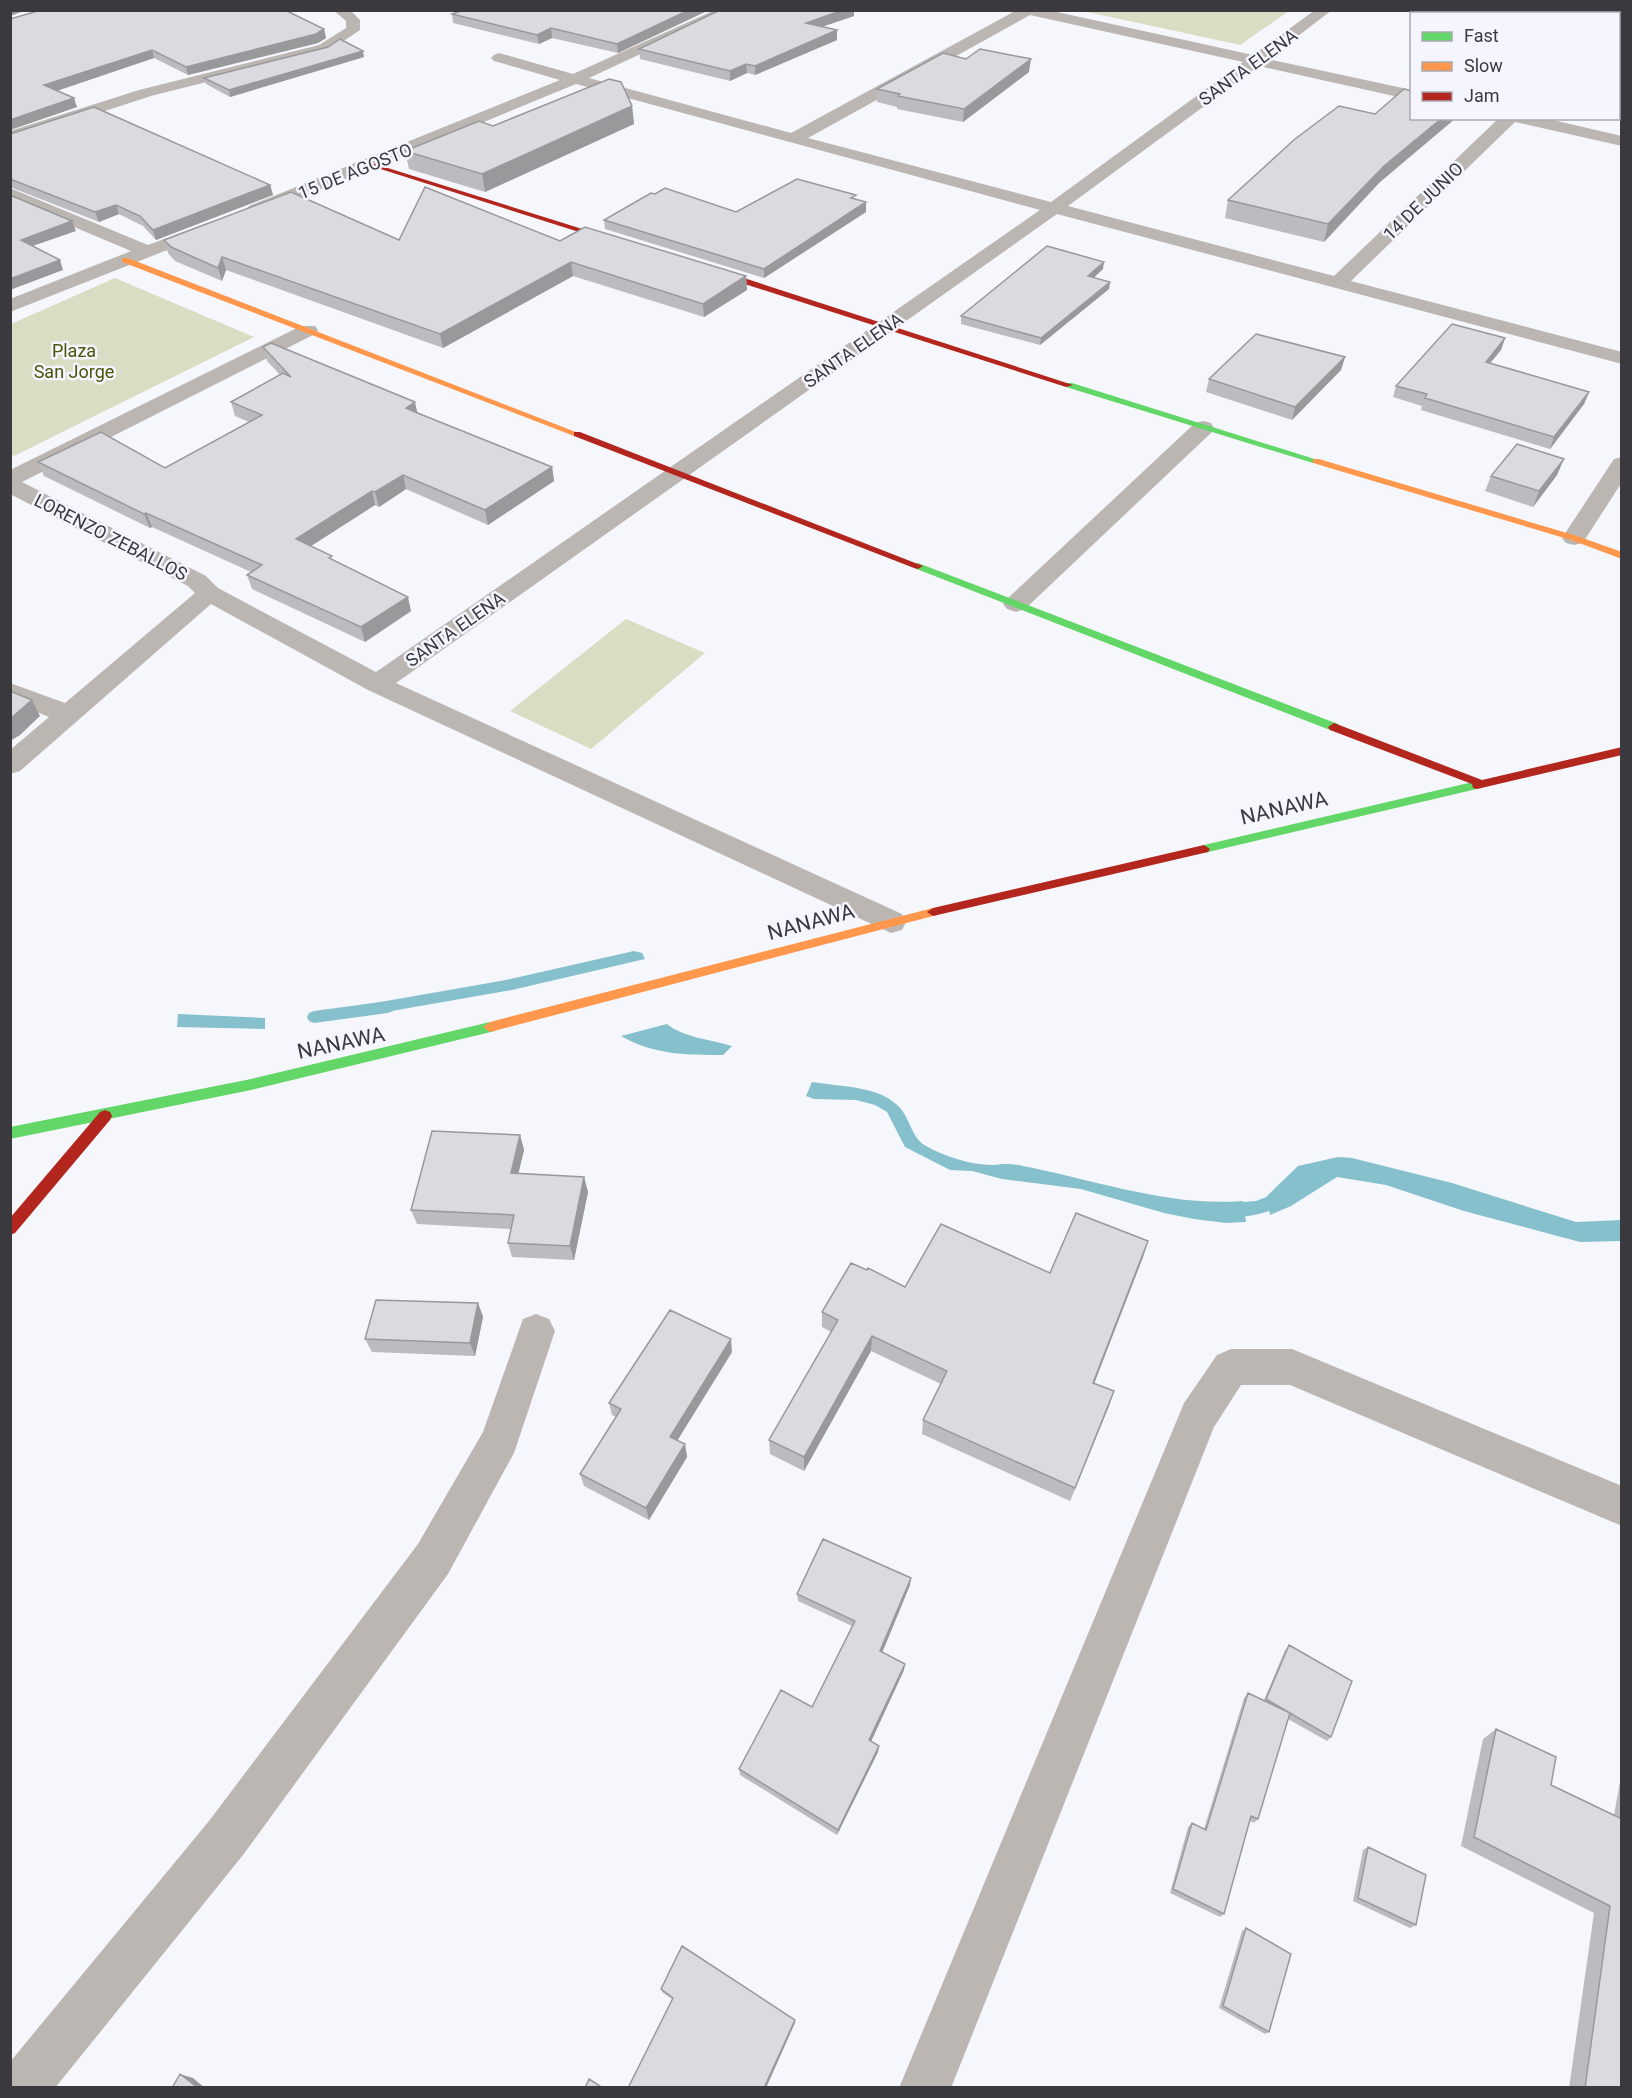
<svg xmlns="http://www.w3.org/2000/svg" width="1632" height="2098" font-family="Roboto,sans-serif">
  <rect width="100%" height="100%" fill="#f6f7fc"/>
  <!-- green -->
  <path fill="#d9ddc3" d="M1083,11L1289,10V11L1240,45Z
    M115,278L254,337L14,456L11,454V324Z
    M626,619L705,653L591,749L510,711Z"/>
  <!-- water -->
  <path fill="#85c0cc" d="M634,951L642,953L645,959L512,990L369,1015V1004L506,980Z
    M178,1014L265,1018V1029L177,1027Z
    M667,1024C682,1037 712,1040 732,1046L723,1055C688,1055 653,1055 621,1036Z
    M812,1082C840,1087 881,1085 901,1109C911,1122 912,1138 926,1146C944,1156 971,1165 992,1165C1003,1164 1012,1163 1023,1166C1096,1180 1168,1207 1243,1201L1246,1222L1226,1223L1194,1219L1164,1213L1081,1189L1002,1179L972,1171L950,1170L905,1147L887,1112L875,1105L856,1100L814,1099L806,1096Z
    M1338,1157L1352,1158L1452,1183L1576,1222L1621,1220V1241L1580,1242L1464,1211L1386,1185L1337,1177L1291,1206L1270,1215L1267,1196L1298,1166Z"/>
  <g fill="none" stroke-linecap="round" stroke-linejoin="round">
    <!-- stream -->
    <path fill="#85c0cc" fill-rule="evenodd" d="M388,1001L393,1003L395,1007L393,1011L388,1013L314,1023L309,1021L307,1017L309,1013L314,1011Z
      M1287,1189L1293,1191L1295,1196L1293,1201C1271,1212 1241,1222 1217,1214L1215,1209L1217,1204L1256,1201Z"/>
    <!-- street -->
    <path fill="#bcb6b3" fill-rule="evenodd" d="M333,10H350L360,20V30L329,51L151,96L10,142V131L139,90L319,45L346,28V21Z
      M715,10H735L589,78L791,133L1017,10H1048L1253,55L1315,10H1332L1268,59L1412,90V100L1259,66L1068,206L1334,276L1499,118H1544L1622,136V146L1515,122L1351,281L1622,352V364L1057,214L396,683L902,914L906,922L902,930L891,933L368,690L211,604L20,771L10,774V750L49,717L10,701V683L65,703L195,593L188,586L10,494V470L301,326H315L318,330L315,334L22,482L206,576L218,588L376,672L1040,210L576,84L261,214H249L246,210L249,206L560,80L494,61L491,58L494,55L499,53L573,74ZM1030,15L1243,62L1051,202L808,138Z
      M1612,10H1622V17L1618,18V14H1610Z
      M10,188L148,245L207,223L213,224L216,228L213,232L10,312V299L131,251L10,200Z
      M1203,421L1211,423L1214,428L1211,433L1025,609L1016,612L1007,609L1003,604L1007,599L1195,423Z
      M1622,457V482L1586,538L1582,543L1574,545L1566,543L1562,538L1614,459Z
      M536,1314L549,1319L555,1331L514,1453L448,1574L243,1855L55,2088H10V2062L209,1821L418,1544L483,1432L523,1319Z
      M1231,1349H1292L1622,1486V1526L1290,1385H1241L1214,1427L951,2088H899L1184,1403L1217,1355Z"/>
    <!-- fast -->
    <path fill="#63d668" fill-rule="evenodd" d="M1066,383H1072L1321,461L1313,463L1066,387Z
      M918,563L1338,724L1340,727L1334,731L1330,730L914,568V564Z
      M1477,781L1481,782L1483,785L1481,788L1204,853L1198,849L1204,845Z
      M490,1022L497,1027L495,1031L251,1090L10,1139V1127L251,1079Z"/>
    <!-- slow -->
    <path fill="#ff974d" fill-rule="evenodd" d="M122,258H128L581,434L574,436L122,262Z
      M1313,459H1319L1577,536L1622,552V559L1571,540L1313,463Z
      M933,908L937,909L939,912L937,915L490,1032L483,1027L490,1022Z"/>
    <!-- jam -->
    <path fill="#b3261e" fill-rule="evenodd" d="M371,164H375L627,243L620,245L371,166Z
      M701,266H707L1073,385L1066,387L701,270Z
      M574,432H580L923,566L918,569L914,568L574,436Z
      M1334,723L1482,780L1622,747V755L1477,789L1473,788L1472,784L1330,730L1328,727Z
      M1204,845L1210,849L1208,852L933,916L927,912L933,908Z
      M105,1110L110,1112L112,1116L110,1120L15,1233L10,1235V1218L100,1112Z"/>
  </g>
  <!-- wall -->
  <path fill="#bbbbc0" d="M709,10L618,53L552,38L539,44L453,23L452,14Z
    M720,10H854V16L822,27L837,40L755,75L747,73L730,81L640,59L639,49Z
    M10,19L324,29L326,38L318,43L188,75L154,58L57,91L77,107L10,130Z
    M364,57L230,97L206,84L204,78Z
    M966,59L1029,72L963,122L897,109V107L877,102V89Z
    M632,106L634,124L485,192L409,169L405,151L493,126Z
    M10,134L270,185L273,195L156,240L143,226L119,214L99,222L10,187Z
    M1379,183L1324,242L1225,218L1228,200Z
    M856,200L866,212L764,278L605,229L604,220L736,212Z
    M164,240H399L560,241L746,276L747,290L704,317L573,276L443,348L226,270L222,281L175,261L168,253Z
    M1103,269L1093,278L1110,282L1109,289L1040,345L961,324V316Z
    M1505,338L1501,350L1490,363L1589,392L1584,404L1550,449L1421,410L1422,406L1393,397L1396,386Z
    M263,347L417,414L552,467L554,481L488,525L406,489L379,507L375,505L311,546L411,611L365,642L252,589L247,575L251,572L152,527L150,528L44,476L38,462L165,468L249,422L235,416L231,402L280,375L267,361Z
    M1345,357L1341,370L1292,420L1206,392L1209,379Z
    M1557,475L1533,507L1485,491L1491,476Z
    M520,1135L524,1150L518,1173L584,1177L588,1192L574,1260L512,1257L508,1243L511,1229L417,1224L411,1210Z
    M1148,1241L1143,1257L1094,1383L1109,1406L1070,1501L922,1434L923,1420L941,1384L871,1351L804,1471L770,1454L769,1440L831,1332L822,1327V1312L905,1287L1050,1273Z
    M478,1303L483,1317L475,1356L372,1352L365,1339Z
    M732,1352L677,1441L685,1444L687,1457L649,1520L584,1486L580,1474L616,1417L612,1415L609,1403Z
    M910,1585L882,1652L904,1670L871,1741L879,1746L878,1752L837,1835L740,1775L739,1769L812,1707L852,1626L798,1601L797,1594Z
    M1289,1645L1331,1737L1327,1741L1288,1719L1258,1819L1254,1823L1250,1821L1224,1914L1220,1917L1170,1893L1188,1827L1192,1823L1204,1829L1244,1698L1248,1693L1264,1700L1285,1650Z
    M1496,1729L1551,1785L1614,1815L1622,1771V2088H1569L1594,1913L1461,1846L1483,1739Z
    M1368,1847L1416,1925L1410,1928L1353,1901L1363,1850Z
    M1246,1928L1269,2032L1265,2034L1219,2008L1242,1931Z
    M661,1989L795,2023L672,1999L663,1993Z"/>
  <!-- shaded-wall -->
  <path fill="#99999c" d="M10,10H27L10,16Z
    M689,10H709L618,53L617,44Z
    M843,10H854V16L806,32V23Z
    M551,28L552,38L539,44L537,35Z
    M324,29L326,38L318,43L188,75L186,67Z
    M837,30V40L755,75V66Z
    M152,50L154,58L47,94L44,85Z
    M363,51L364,57L230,97L229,90Z
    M1031,59L1029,72L963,122L964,109Z
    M746,64L747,73L730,81V71Z
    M74,98L77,107L10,130V120Z
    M632,106L634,124L485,192L482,174Z
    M1442,118H1456L1379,183L1324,242L1328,224L1384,166Z
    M270,185L273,195L156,240L153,230Z
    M866,202V212L764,278V269Z
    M116,205L119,214L99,222L95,212Z
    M72,221L76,231L24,249L21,240Z
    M222,257L226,270L222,281L218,268Z
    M60,260L63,270L10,290V279Z
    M571,262L573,276L443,348L440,334Z
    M1104,262L1103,269L1087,284L1088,276Z
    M746,276L747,290L704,317L703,304Z
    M1110,282L1109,289L1040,345L1041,338Z
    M1505,338L1501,350L1482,373L1486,362Z
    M1345,357L1341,370L1292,420L1295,407Z
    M1589,392L1584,404L1550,449L1554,437Z
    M415,402L418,416L406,408Z
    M1564,459L1557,475L1533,507L1539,491Z
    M552,467L554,481L488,525L485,510Z
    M403,475L406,489L379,507L375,492Z
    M372,491L375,505L300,553L296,539Z
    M146,513L152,527L150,528L144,514Z
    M408,597L411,611L365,642L361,627Z
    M32,700L40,716L20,735L10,741V719Z
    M520,1135L524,1150L515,1188L511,1173Z
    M584,1177L588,1192L574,1260L570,1246Z
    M1148,1241L1143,1257L1089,1397L1093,1383Z
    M478,1303L483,1317L475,1356L470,1343Z
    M872,1336L871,1351L804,1471V1457Z
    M731,1339L732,1352L672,1449L670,1437Z
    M1114,1391L1109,1406L1070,1501L1075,1488Z
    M685,1444L687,1457L649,1520L646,1508Z
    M911,1578L910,1585L880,1658V1651Z
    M905,1664L904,1670L869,1746V1740Z
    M879,1746L878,1752L837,1835L838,1830Z
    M795,2020V2023L766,2088H764Z
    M180,2074L193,2078L205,2088H198Z"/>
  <!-- building -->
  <path fill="#dadadf" stroke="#99999c" stroke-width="1.5" d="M41,10H285L324,29L316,34L186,67L152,50L44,85L74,98L10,120V19Z
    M464,10H689L617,44L551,28L537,35L452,14Z
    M720,10H843L806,23L837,30L755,66L746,64L730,71L639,49Z
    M340,39L363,51L229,90L204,78L328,47Z
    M980,49L1031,59L964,109L898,96L900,94L877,89L943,53L966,59Z
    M609,79L621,82L632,106L482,174L405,151L479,121L493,126Z
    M1404,89L1412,91V118H1442L1384,166L1328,224L1228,200L1295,139L1339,106L1375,114Z
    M94,107L270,185L153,230L140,216L116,205L95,212L10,179V134Z
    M797,179L856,195L851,198L866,202L764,269L604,220L651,193L655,194L665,188L736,212Z
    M425,187L560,241L585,227L746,276L703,304L571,262L440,334L222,257L218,268L171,247L164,240L291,192L399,240Z
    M10,195L72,221L21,240L60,260L10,279Z
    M1047,246L1104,262L1088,276L1110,282L1041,338L961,316Z
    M1452,324L1505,338L1486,362L1589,392L1554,437L1425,398L1427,394L1396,386Z
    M1256,334L1345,357L1295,407L1209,379Z
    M271,343L415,402L406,408L415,412L552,467L485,510L403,475L375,492L372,491L296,539L332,556L329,558L408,597L361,627L247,575L262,565L146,513L144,514L38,462L101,432L165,468L262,415L231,402L283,373L291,377L263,347Z
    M1517,444L1564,459L1539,491L1491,476Z
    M10,691L32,700L10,719Z
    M432,1131L520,1135L511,1173L584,1177L570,1246L508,1243L514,1215L411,1210Z
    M1076,1213L1148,1241L1093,1383L1114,1391L1075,1488L923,1420L947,1371L872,1336L804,1457L769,1440L838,1320L822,1312L851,1263L867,1270L868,1268L905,1287L941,1224L1050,1273Z
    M376,1300L478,1303L470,1343L365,1339Z
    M670,1310L731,1339L670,1437L685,1444L646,1508L580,1474L621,1409L609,1403Z
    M823,1539L911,1578L880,1651L905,1664L869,1740L879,1746L838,1830L739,1769L781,1690L812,1707L855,1621L797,1594Z
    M1289,1645L1352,1681L1331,1737L1266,1699Z
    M1248,1693L1290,1713L1258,1819L1251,1816L1224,1914L1173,1889L1192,1823L1206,1830Z
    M1496,1729L1556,1757L1551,1785L1622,1819V2088H1585L1610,1906L1474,1837Z
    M1368,1847L1426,1875L1416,1925L1358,1898Z
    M1246,1928L1291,1954L1269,2032L1223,2006Z
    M682,1946L795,2020L764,2088H628L673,1998L661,1989Z
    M180,2074L198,2088H172Z
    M589,2079L603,2088H585Z"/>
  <g text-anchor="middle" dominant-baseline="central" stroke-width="5" stroke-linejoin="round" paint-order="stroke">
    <!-- far-street labels -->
    <g font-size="18" fill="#39393e" stroke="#f4f5fe">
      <text transform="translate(1248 67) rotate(-36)">SANTA ELENA</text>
      <text transform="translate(355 171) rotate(-22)">15 DE AGOSTO</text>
      <text transform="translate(1423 201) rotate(-44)">14 DE JUNIO</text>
      <text transform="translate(853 350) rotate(-35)">SANTA ELENA</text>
      <text transform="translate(111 537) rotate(27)">LORENZO ZEBALLOS</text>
      <text transform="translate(455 629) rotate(-35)">SANTA ELENA</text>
    </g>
    <!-- far-park labels -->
    <g font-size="18" fill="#4e5307" stroke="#f4f5fe">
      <text x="74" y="350">Plaza<tspan x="74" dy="21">San Jorge</tspan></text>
    </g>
    <!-- street labels -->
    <g font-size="21" fill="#39393e" stroke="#f4f5fe">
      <text transform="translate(1284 808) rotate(-13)">NANAWA</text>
      <text transform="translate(811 922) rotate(-15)">NANAWA</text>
      <text transform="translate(341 1043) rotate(-12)">NANAWA</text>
    </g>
  </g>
  <!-- border -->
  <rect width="1632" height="2098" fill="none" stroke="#39393e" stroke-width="24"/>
  <!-- legend -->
  <rect x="1410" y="12" width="210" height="108" fill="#f4f5fe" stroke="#a9aab1" stroke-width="1.5"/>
  <rect x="1422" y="32" width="30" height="9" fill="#63d668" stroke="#a9aab1" stroke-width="1.5"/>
  <text x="1464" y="42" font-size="18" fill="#39393e">Fast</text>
  <rect x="1422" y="62" width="30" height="9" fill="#ff974d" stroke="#a9aab1" stroke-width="1.5"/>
  <text x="1464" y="72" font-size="18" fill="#39393e">Slow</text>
  <rect x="1422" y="92" width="30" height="9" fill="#b3261e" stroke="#a9aab1" stroke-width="1.5"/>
  <text x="1464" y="102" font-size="18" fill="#39393e">Jam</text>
</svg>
